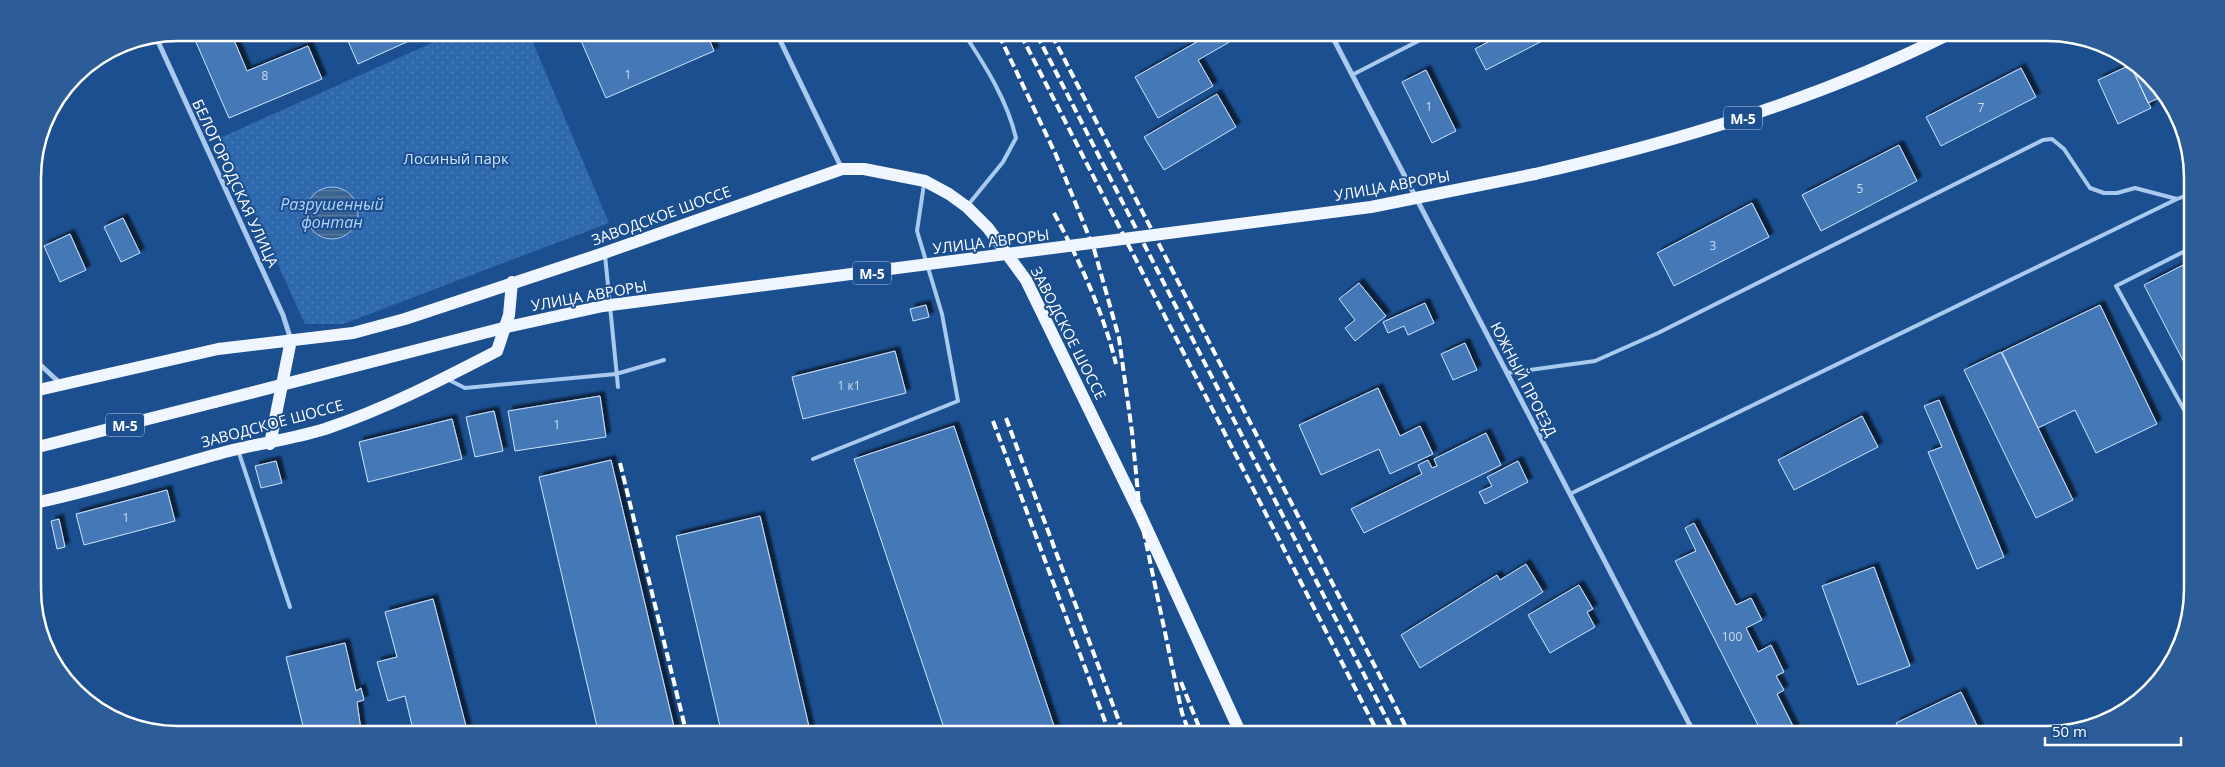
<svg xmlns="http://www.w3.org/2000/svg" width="2225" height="767" font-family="'Open Sans',sans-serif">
  <defs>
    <pattern id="garden-dots" width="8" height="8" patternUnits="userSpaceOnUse" patternTransform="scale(1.25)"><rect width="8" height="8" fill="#2e69ad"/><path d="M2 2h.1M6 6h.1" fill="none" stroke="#4d80b9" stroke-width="1.8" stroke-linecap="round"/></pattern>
    <pattern id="water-rules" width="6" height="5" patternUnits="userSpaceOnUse" patternTransform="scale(1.25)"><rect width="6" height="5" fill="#3c6290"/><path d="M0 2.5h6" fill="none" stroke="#597aa1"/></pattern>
    <filter id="shadow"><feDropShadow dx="4.5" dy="-4.5" stdDeviation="1" flood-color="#0009"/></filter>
  </defs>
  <rect width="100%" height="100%" fill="#1b4f8f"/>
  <!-- garden -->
  <path fill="url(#garden-dots)" d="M454,33H529L609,223L343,324H305L220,138Z"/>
  <!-- water -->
  <path fill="url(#water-rules)" stroke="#9cc4f0" d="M306 213a26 26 0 1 1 52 0a26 26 0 1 1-52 0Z"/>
  <!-- building -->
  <path fill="#4478b7" stroke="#cfe3fa" filter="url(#shadow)" d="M192,33H231L247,71L308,46L322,79L229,118Z
    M348,33H418L420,36L358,64L345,34Z
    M578,34H707L714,51L606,98Z
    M1209,35L1240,36L1198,60L1213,86L1158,118L1135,77Z
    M1499,36H1549L1550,37L1486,70L1475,49Z
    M2130,65L2151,108L2118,124L2098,80Z
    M2021,68L2036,97L1941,146L1926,117Z
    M1426,70L1456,131L1432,143L1402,82Z
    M2143,74L2156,82L2163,96L2148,103L2136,77Z
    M1217,94L1236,127L1164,170L1144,137Z
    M1899,145L1917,181L1821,231L1802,195Z
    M1752,203L1769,237L1674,286L1657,253Z
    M123,218L140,253L121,262L104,227Z
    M70,234L86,270L60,282L44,246Z
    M2189,262V372L2144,285Z
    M1359,283L1386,316L1355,341L1345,328L1355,320L1339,299Z
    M1425,303L1434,323L1408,335L1404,326L1388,333L1383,322Z
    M926,305L929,317L913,321L910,309Z
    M2100,305L2157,424L2096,453L2075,410L2038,428L2002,352Z
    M1465,343L1477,370L1453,380L1441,354Z
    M895,351L906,393L803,419L792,377Z
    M2001,352L2073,500L2036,518L1964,370Z
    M1378,388L1400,436L1420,426L1433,454L1390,474L1379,449L1321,475L1299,425Z
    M600,396L606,437L515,451L508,411Z
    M1939,400L2004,557L1977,569L1928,452L1942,447L1924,406Z
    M494,411L503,451L475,457L466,417Z
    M1862,416L1878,447L1794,490L1778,460Z
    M452,419L462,459L368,482L359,442Z
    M954,426L1056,732L945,731L854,459Z
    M1486,433L1501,465L1364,533L1351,509L1422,474L1418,465L1428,460L1432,468L1437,466L1434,459Z
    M611,460L675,731H598L539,477Z
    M276,461L282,483L261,488L255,466Z
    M1518,461L1528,482L1485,504L1479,492L1492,486L1487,477Z
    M167,490L175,521L84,545L76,514Z
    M760,516L810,731H721L676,536Z
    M59,519L65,547L57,549L51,521Z
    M1694,523L1736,605L1751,598L1762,620L1746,628L1758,652L1771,645L1784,672L1776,676L1784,690L1777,694L1797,734L1762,733L1675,561L1696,551L1685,528Z
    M1526,564L1543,592L1420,668L1401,635L1497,575L1500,580Z
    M1874,567L1910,666L1858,685L1822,586Z
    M1579,585L1593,609L1587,612L1595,627L1550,653L1528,615Z
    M433,599L467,730H413L405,696L388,701L377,662L397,657L385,612Z
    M345,643L356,691L361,688L364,700L357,702L361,730H304L286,657Z
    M1961,692L1981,734H1901L1896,723Z"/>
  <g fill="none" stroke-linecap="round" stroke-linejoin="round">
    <!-- service -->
    <path stroke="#a9c9ee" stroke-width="4" d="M965,35C986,67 1007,100 1016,138L1003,162L968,205
      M1352,75L1428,36
      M605,255L618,387
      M1507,373L1595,361L1658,333L2043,140L2052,139L2064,149L2090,188L2104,193H2117L2135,188L2177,199L2190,194
      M447,379L465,388L616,374L664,360
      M2188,417L2116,286L2189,249
      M238,450L290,607
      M813,459L958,401L942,314L917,231L924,184
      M1570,494L2177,199"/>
    <!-- minor -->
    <path stroke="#a9c9ee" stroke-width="5" d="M777,34L842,169
      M1332,36L1694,733
      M156,37L283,315L291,340
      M34,359L61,384"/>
    <!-- primary -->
    <path stroke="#f0f6ff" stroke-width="12" d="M1535,174C1675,142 1813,101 1943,37
      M34,391L218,349L353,333L405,319L604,253L842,169H864L925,181L949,194L967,207L988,228L1026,280L1140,514L1240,732
      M270,444L291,340
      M34,448L215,402
      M35,503C97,490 156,471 218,454C253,444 289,440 325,429C385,409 441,380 497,351L509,315L512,282"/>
    <!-- rail -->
    <path stroke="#fff" stroke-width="4" stroke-dasharray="9 4" stroke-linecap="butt" d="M999,35L1056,155L1094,249L1119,338L1132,432L1140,514L1182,713L1189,732
      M1021,35L1378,733
      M1037,35L1394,733
      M1052,35L1409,733
      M1054,213C1079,260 1103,311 1116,364
      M1006,418L1123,732
      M993,421L1109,732
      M620,463L686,731
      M1181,682L1201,732"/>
    <!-- primary-bridge -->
    <path stroke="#f0f6ff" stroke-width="12" d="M215,402L507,327L603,306L1371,207L1535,174"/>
  </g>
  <g text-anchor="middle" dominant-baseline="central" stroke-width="4" stroke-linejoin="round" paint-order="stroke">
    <!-- number labels -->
    <g font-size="12" fill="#d0dded">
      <text x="628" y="74">1</text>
      <text x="265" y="75">8</text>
      <text x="1429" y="106">1</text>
      <text x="1981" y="107">7</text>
      <text x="1860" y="188">5</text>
      <text x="1713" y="245">3</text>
      <text x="849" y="385">1 к1</text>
      <text x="557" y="424">1</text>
      <text x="126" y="517">1</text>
      <text x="1732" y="636">100</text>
    </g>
    <!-- shield labels -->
    <g fill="#1b4f8f" stroke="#bbcadd" stroke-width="1">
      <rect x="1724" y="106.5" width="38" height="23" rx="4"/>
      <rect x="853" y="261.5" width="38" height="23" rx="4"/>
      <rect x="106" y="413.5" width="38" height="23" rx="4"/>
    </g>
    <g font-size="14" font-weight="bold" fill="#fff">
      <text x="1743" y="118">М-5</text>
      <text x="872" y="273">М-5</text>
      <text x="125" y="425">М-5</text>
    </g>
    <!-- park labels -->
    <g font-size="15" fill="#cfe3fa" stroke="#1b4f8f">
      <text x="456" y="158">Лосиный парк</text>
    </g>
    <!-- street labels -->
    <g font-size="15" fill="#fff" stroke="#1b4f8f">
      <text transform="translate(236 183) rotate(65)">БЕЛОГОРОДСКАЯ УЛИЦА</text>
      <text transform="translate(1392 185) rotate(-10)">УЛИЦА АВРОРЫ</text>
      <text transform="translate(661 215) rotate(-20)">ЗАВОДСКОЕ ШОССЕ</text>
      <text transform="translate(991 241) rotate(-7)">УЛИЦА АВРОРЫ</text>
      <text transform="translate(589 295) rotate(-10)">УЛИЦА АВРОРЫ</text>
      <text transform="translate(1069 333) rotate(63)">ЗАВОДСКОЕ ШОССЕ</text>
      <text transform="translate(1524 379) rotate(63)">ЮЖНЫЙ ПРОЕЗД</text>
      <text transform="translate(272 423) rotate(-15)">ЗАВОДСКОЕ ШОССЕ</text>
    </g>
    <!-- water labels -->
    <g font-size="16" font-style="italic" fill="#b5d3f5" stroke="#1b4f8f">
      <text x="332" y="204">Разрушенный<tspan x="332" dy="18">фонтан</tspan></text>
    </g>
  </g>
  <!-- crop -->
  <path d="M0 0H2225V767H0ZM178 41H2047A137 137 0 0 1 2184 178V589A137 137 0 0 1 2047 726H178A137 137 0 0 1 41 589V178A137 137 0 0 1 178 41Z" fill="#2d5d98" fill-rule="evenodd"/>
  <path fill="none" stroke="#fff" stroke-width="2.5" d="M178 41H2047A137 137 0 0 1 2184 178V589A137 137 0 0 1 2047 726H178A137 137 0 0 1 41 589V178A137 137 0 0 1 178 41Z"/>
  <!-- scale -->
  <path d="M2045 737v8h136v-8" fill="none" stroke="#ffffff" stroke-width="2.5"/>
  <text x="2052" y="737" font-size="15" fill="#ffffff" stroke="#1b4f8f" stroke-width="4" paint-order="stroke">50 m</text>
</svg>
